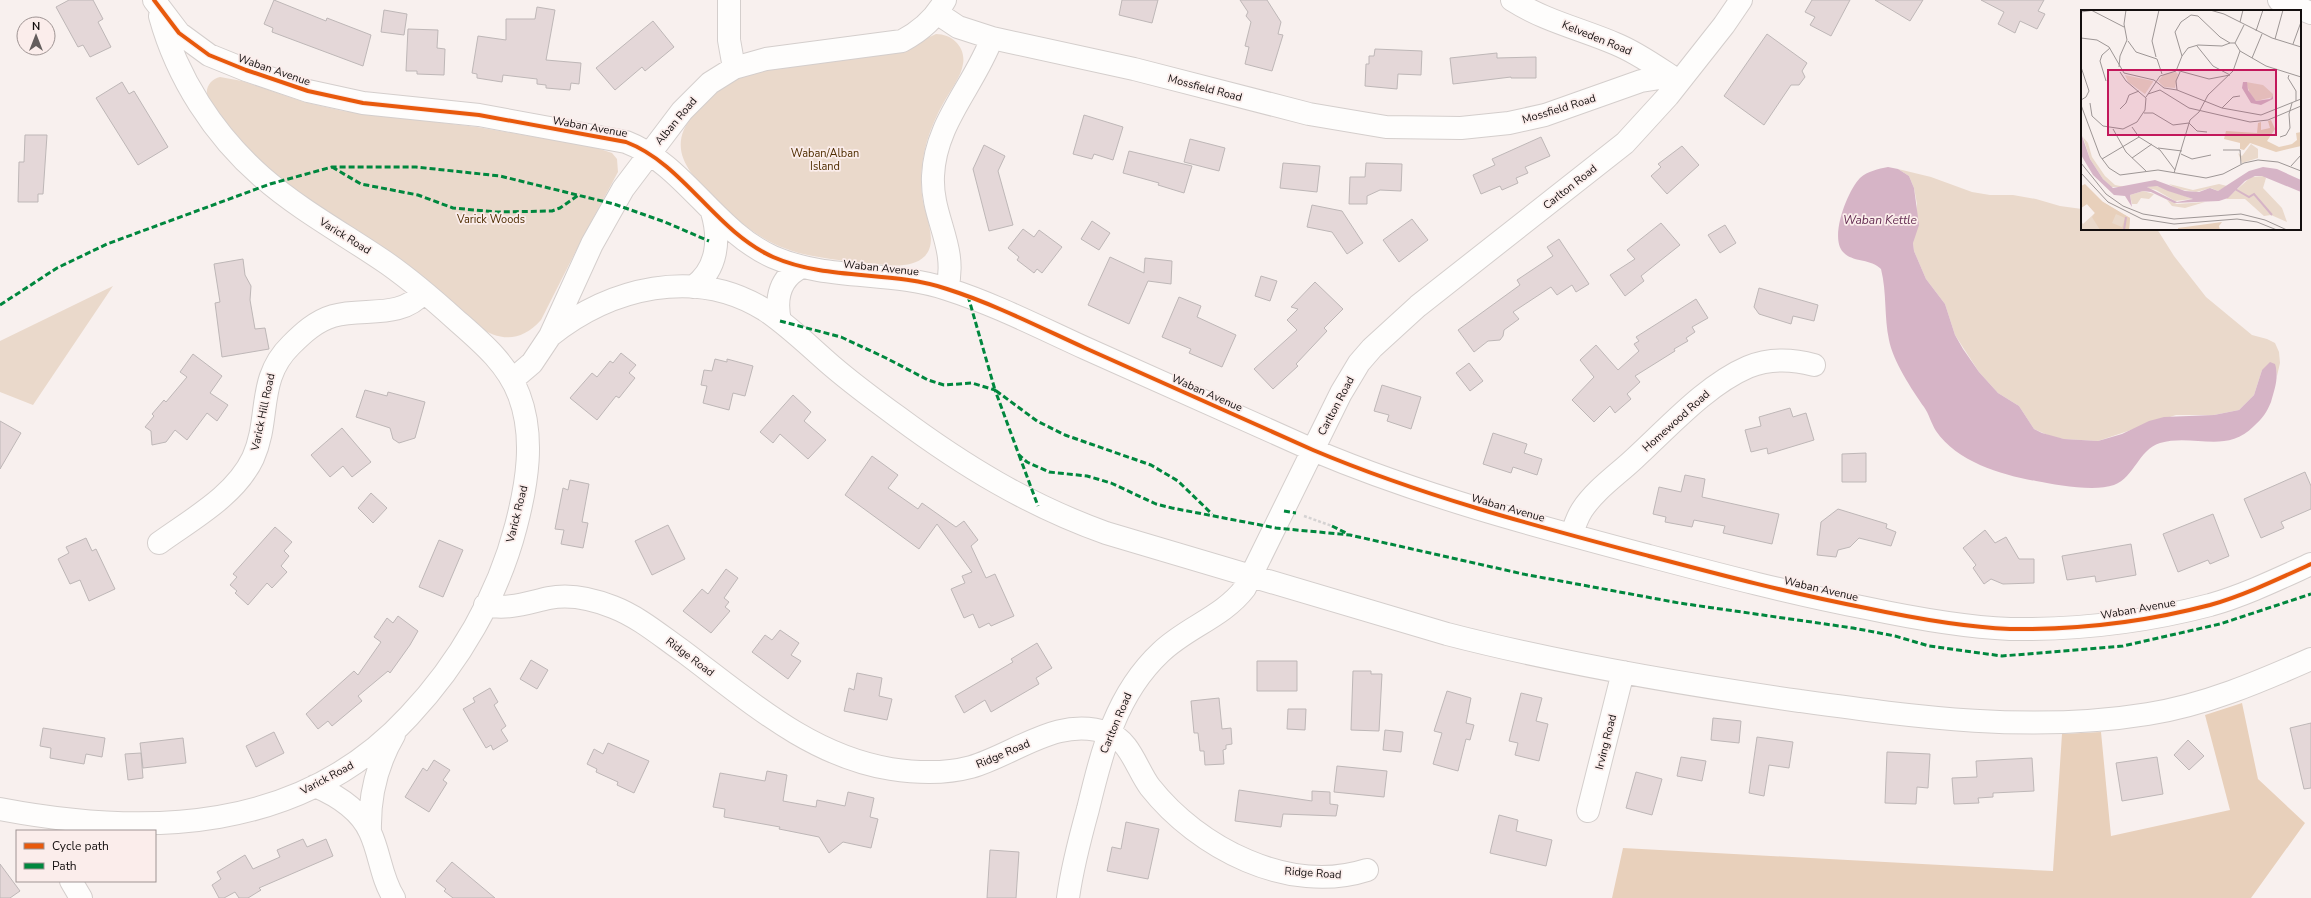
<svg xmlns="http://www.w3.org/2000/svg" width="2311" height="898" font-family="'Nunito Sans',sans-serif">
  <rect width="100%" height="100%" fill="#f8f0ee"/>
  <!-- green -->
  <path fill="#ead9cb" d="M936,34C953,34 966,48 963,64C961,77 950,91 944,102C937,114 931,128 927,141C922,159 920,177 922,195C924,214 939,241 925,256C911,270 885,265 868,263C793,256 768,251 713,197C689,173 665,148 694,114C703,103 714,90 727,83C761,64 829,60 868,55C880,53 894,53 906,49C916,45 926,38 936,34Z
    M220,77L242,81L304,102L343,111L477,127L594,147L612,153L617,159L618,172L582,239L541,320C521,342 501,342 477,326C408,275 336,226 271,171C255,158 214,116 208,97C204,88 211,79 220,77Z
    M1898,169L1931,177L1972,192L1990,195H2013L2036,199L2060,206L2082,209V229H2157L2174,256L2206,297L2252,335L2267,339L2275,343L2279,352L2280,363L2277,376L2276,368L2262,370L2254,395L2239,410L2214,415H2176L2098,441L2064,439L2052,437L2034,429L2019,406L1998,393L1979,372L1955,335L1945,304L1926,279L1914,251L1913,243L1917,204L1914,188L1909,176Z
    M113,286L33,405L0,392V341Z"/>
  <!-- forest -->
  <path fill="#e8d0bb" d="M2242,703L2258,779L2305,823L2251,898H1612L1623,848L2053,871L2062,734L2101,732L2111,836L2230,810L2205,715Z"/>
  <!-- water -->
  <path fill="#d6b4c6" d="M1888,167L1898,169L1909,176L1914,188L1919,225L1913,243L1914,251L1926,279L1945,304L1955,335L1963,349L1979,372L1998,393L2019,406L2034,429L2042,433L2064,439L2098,441L2122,434L2149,421L2164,417L2214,415L2239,410L2254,395L2262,370L2270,362L2275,364C2279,377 2275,388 2271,402C2267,412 2262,419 2254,426C2225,455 2194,433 2160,443C2138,450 2135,477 2114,485C2094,492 2057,485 2036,481C2002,475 1957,462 1936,431C1931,423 1929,414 1924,407C1912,390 1893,361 1889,340C1884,317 1887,293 1881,269C1870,258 1853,263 1843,252C1829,237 1848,190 1860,178C1868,171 1878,169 1888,167Z"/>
  <!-- building -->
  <path fill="#e4d7d8" stroke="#beb7b7" d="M69,0H93L103,19L98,22L111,47L90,57L83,45L78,47L56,7Z
    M274,0L326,21L327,18L371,35L363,66L272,32L273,28L264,24Z
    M1122,0H1158L1152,23L1119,15Z
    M1240,0H1267L1281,22L1278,34L1283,35L1272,71L1245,64L1249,47L1245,46L1251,22L1246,16L1248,12Z
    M1812,0H1850L1831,36L1810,25L1815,17L1805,12Z
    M1875,0H1923L1910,21Z
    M1981,0H2044L2038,11L2045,14L2037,29L2020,21L2015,33L1998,24L2004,12Z
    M537,7L555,10L546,60L581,63L579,84L571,83L570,90L546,88V85L537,84V79L503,75L502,82L477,78V74L472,73L478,36L506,40V19H535Z
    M384,10L407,14L404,35L381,32Z
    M653,21L674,47L645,71L642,67L615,90L596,68Z
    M408,29L438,30L437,48L445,49L444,75L417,74V71H406Z
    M1767,34L1807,63L1802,71L1805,77L1799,85H1791L1764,125L1724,96Z
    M1375,49L1422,51L1421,75L1398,74L1397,89L1365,86L1366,64H1369V56H1374Z
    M1497,53V58L1536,57V78H1511V77L1453,84L1450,58Z
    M122,82L129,94L134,91L168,147L138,165L96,98Z
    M1084,115L1123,127L1113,160L1094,154L1092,159L1073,154Z
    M25,135H47L43,194H38V202H18L19,162H24Z
    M1541,137L1550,156L1525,167L1528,173L1516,178L1518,183L1502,190L1500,186L1481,194L1473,175L1495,165L1492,159Z
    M1190,139L1225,148L1219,171L1184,162Z
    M984,145L1005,156L998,171L1013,225L989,231L973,169Z
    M1682,146L1699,165L1667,194L1651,176L1661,167L1658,164Z
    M1129,151L1192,166L1184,193L1158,185L1159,183L1123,173Z
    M1283,163L1320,166L1317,192L1280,188Z
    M1366,163L1402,164L1401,191L1380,190L1367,196V204H1349L1350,177H1365Z
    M1312,205L1342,211L1363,243L1347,254L1332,232L1307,227Z
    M1412,219L1428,240L1399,262L1383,240Z
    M1092,221L1110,233L1099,250L1081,239Z
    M1661,223L1680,245L1641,276L1644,281L1625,296L1610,275L1635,259L1627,250Z
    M1725,225L1736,243L1720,253L1708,235Z
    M1023,229L1034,237L1039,230L1062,247L1042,273L1037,269L1034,273L1017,260L1019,257L1008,248Z
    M1559,239L1589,284L1576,292L1572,285L1557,295L1551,287L1513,312L1519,319L1504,330L1503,336L1500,340L1488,341L1474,352L1458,330L1520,285L1517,280L1553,256L1547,247Z
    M1110,257L1144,273L1145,258L1172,261L1171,284L1148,281L1129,324L1088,305Z
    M243,259L245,275L251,286L250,300L255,329L265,328L269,349L222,357L215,303L220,302L214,264Z
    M1261,276L1277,281L1270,301L1255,296Z
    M1315,282L1343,309L1324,328L1327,331L1296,364L1298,366L1273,389L1254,369L1297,330L1287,320L1298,309L1291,307Z
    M1759,288L1818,305L1814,321L1793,316L1791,324L1759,314L1754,307Z
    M1179,297L1201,306L1197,317L1236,335L1222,367L1189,353L1191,349L1162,337Z
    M1696,299L1708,318L1692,327L1695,332L1686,338L1688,341L1674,349L1675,351L1635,376L1640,382L1627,394L1631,399L1615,413L1610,406L1594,422L1572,400L1594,377L1580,360L1596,345L1618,370L1639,351L1634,344L1639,341L1636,337Z
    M621,353L636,365L629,373L635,378L619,398L616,396L597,420L570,398L592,373L597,377L610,361L613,363Z
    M193,354L222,376L210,393L228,405L217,421L207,413L187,440L175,430L166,442L152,445L151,431L145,427L154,416L152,414L164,400L166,402L187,377L180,372Z
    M715,359L727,362V359L753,366L745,396L733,393L729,410L703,403L707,386L701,385L704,370L712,371Z
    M1469,363L1483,381L1470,391L1456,373Z
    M1382,385L1421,397L1411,429L1387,421L1389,415L1374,411Z
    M365,390L387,396L388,392L425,402L415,438L399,443L393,439L390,428L356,417Z
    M793,395L811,412L804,421L826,440L808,459L780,434L773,443L760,432Z
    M1790,408L1793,417L1806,413L1814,440L1768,454L1767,448L1751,452L1745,430L1761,426L1759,417Z
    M0,421L21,433L0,469Z
    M342,428L371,462L352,477L343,466L330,477L311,455Z
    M1493,433L1527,444L1524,453L1542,459L1537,475L1513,467L1511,473L1483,464Z
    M1866,453V482H1842V454Z
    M872,456L898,475L888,488L918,509L922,503L956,527L964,521L978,540L971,546L986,578L995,574L1014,616L991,626L989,623L979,628L973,614L964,618L951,589L965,583L962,576L972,572L937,524L919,549L845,495Z
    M2305,472L2311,486V509L2281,522L2284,528L2261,538L2244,499Z
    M1685,475L1705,479L1702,497L1779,514L1772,544L1723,533L1725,526L1694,520L1692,527L1665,522L1666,517L1653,514L1659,487L1681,492Z
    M570,480L589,484L582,522L588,523L583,548L561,544L564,530L555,529L563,488L568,490Z
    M371,493L387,508L373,523L358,508Z
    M1838,509L1887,524L1886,528L1896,532L1891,546L1859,538L1850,547L1838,550L1836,557L1817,555L1821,522Z
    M2213,514L2229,556L2210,564L2208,560L2178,572L2163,534Z
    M668,525L685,559L652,575L635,541Z
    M275,527L292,542L284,551L289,556L281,566L287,572L272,588L267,583L248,605L235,593L237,591L230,585L237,577L233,574Z
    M1985,530L1995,543L2006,537L2019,559H2034V583L2003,584L1991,579L1984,584L1973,568L1976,565L1963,548Z
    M86,538L92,551L96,549L115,589L89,601L80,580L70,584L58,559L69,553L66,547Z
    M439,540L463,550L443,597L419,587Z
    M2131,544L2136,575L2096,582L2095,576L2067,580L2062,556Z
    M726,569L738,578L724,598L729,602L725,607L730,611L711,633L683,611L702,589L708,594Z
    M398,616L418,631L410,645L390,673L388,671L358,696L362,701L332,726L328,721L318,729L306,714L354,671L358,675L381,642L374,637L387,618L393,623Z
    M780,630L799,643L791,655L801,661L788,679L752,652L765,635L772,640Z
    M1037,643L1052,668L1036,678L1039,684L991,712L985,700L964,713L955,696L1013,662L1011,659Z
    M531,660L548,670L537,689L520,679Z
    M1257,661H1297V691H1257Z
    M1353,671H1371V674H1382L1379,731L1351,730Z
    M857,673L882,678L879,696L892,699L887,720L844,711L849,688L854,690Z
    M490,688L498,702L494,705L506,726L501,730L508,741L493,750L491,745L486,748L463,709L475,702L473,698Z
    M1447,691L1471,698L1466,723L1474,725L1470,740L1466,739L1458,771L1433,764L1442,733L1434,731Z
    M1521,693L1542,698L1536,721L1548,724L1539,761L1515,755L1518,743L1509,741Z
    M1219,698L1222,729L1231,728L1232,744L1226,745V749L1223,750L1224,764L1205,765L1204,751H1200L1198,733H1194L1191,701Z
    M1288,709H1306L1305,730L1287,729Z
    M1713,718L1741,721L1739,743L1711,740Z
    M2311,723V788L2304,789L2290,728Z
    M43,728L105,738L102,757L86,754L84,764L50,758L51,748L40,746Z
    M1385,730L1403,732L1401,752L1383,750Z
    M274,732L284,753L256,767L246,746Z
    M1757,737L1793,742L1789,768L1769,765L1764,796L1749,793Z
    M183,738L186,763L143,768L140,743Z
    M2188,740L2204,756L2189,770L2174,755Z
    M608,743L649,761L634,793L617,785L618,782L596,772L597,769L587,764L594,749L603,754Z
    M1887,752L1930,754L1928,788L1917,787L1916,804L1885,803Z
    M141,753L143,778L128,780L125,754Z
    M1681,757L1706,761L1702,781L1677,776Z
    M2157,757L2163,794L2122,801L2116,763Z
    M2032,758L2034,791L1993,793V797L1978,798L1979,803L1954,804L1952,778L1977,777L1976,761Z
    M434,760L450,770L443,780L447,783L429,812L405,797L423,768L427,771Z
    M1337,766L1387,771L1384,797L1334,792Z
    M767,771L787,775L783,801L816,807L817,800L845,806L848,792L874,798L870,817L878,819L871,848L843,842L829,853L819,837L779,829L780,827L724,817L725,809L713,807L720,773L765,781Z
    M1636,772L1662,779L1652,815L1626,808Z
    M1239,790L1312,801V791L1330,792V804L1338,805L1336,816L1283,814L1281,827L1235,821Z
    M1499,815L1518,820L1516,831L1552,840L1546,866L1490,853Z
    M1126,822L1159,829L1148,879L1107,871L1112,847L1121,849Z
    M303,839L307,847L326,839L333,856L259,888L261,890L248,898H239L235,892L224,898H219L212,885L221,879L217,872L245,855L253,869L280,857L277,850Z
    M990,850L1019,852L1016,898H987Z
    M452,862L495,898H453L444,891L446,889L436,881Z
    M0,864L20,891L10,898H0Z"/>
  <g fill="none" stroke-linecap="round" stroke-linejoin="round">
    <!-- minor casing -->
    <g stroke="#d4cecc" stroke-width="24">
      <path id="minor" d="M154,0L179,33L209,55L246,70L308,91L363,103L479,115L626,142C684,164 715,231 773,257C828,281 890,270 947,289C994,304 1039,327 1085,348C1161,382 1237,416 1313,450C1422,496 1536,526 1649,556C1721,575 1793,594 1866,608C1913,618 1962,627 2010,629C2077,630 2145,622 2210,605C2245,595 2278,579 2311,564
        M729,0V40L734,68
        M1512,0C1545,21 1581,29 1616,44C1638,53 1657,67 1677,80
        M2279,0L2311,13
        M937,13L958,27L992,38L1134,69L1309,114L1386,127L1461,128L1509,123L1545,115L1641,81L1660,78L1679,81
        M693,287C718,269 720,239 712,212
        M947,289C958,246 931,218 933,176C935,123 974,86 992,38
        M780,321C775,298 780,277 802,267
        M550,336C610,288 695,266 765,310C789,326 810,347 832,366C853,384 876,401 898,417C964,466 1028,505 1106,533L1447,634C1563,664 1681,684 1800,701C1916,717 2031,733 2148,714C2205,705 2259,682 2311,659
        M512,380L532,363L550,336L592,244L623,189L682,111L710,83L734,68L766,59L902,41C921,31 935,19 945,0
        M1572,535C1574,527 1577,518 1582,510C1595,490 1617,475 1634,459C1668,428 1706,385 1748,367C1770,358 1792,359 1814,365
        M159,543C192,519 235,496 253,458C271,418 256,379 291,345C303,333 316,321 333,316C364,307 400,320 424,292
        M485,605C508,610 526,603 549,598C569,594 593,599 613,607C639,617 661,636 684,652C748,700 810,756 891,769C917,773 945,774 971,767C1016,754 1058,715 1108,733C1130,740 1137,770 1150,787C1198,848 1289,895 1367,870
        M315,786C336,795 360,810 370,832C380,853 381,878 394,898
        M0,809C147,837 301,833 409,716C459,663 498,596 516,526C527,484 535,437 519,395C507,363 480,341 455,319C434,300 412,281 388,264C346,235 301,211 262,177C214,135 177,78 160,16
        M1588,811L1623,672
        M370,832C369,798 377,764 394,735
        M71,881L81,898
        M1068,898C1072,868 1080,838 1088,809C1102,751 1116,694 1161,652C1187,627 1223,617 1245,588L1341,393L1359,363L1372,348L1418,306L1625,143L1668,96L1724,25L1741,0"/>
    </g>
    <!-- path -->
    <path stroke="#d5d2d2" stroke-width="2.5" stroke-dasharray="3 2" stroke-linecap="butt" d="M1304,516L1332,526"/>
    <!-- minor -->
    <use href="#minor" stroke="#fefdfc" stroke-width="22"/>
    <!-- quiet -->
    <path stroke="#00873e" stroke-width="3" stroke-dasharray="6 3" stroke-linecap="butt" d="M332,167L361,184L418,195L453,208L496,212L552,211L560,208L580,194
      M968,296L995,390L1037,421L1065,435L1151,465L1178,481L1212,514
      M0,305L57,268L107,244L270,184L332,167H416L500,176L614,204L665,222L709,241
      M780,321L841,337L886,358L928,380L944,385L972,383L995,390L1019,455L1027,462L1049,472L1087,476L1111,483L1156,504L1172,508L1276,528L1350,535L1523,574L1679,603L1853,628L1895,636L1929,646L2002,656L2123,646L2220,624L2311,594
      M1019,455L1038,506
      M1284,511L1296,513
      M1332,526L1346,533"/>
    <!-- cycleway casing -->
    <g stroke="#fbedeb" stroke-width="6">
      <path id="cycleway" d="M154,0L179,33L209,55L246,70L308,91L363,103L479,115L626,142C684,164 715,231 773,257C828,281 890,270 947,289C994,304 1039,327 1085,348C1161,382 1237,416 1313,450C1422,496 1536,526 1649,556C1721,575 1793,594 1866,608C1913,618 1962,627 2010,629C2077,630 2145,622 2210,605C2245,595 2278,579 2311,564"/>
    </g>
    <!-- cycleway -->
    <use href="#cycleway" stroke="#e8590c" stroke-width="4"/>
  </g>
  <g text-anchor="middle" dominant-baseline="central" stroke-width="3.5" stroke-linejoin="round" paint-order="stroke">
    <!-- street labels -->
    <g font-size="11" fill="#140f0f" stroke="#fbedeb">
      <text transform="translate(1597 38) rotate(22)">Kelveden Road</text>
      <text transform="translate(274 70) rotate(19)">Waban Avenue</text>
      <text transform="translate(1205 88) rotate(15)">Mossfield Road</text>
      <text transform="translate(1559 109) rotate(-17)">Mossfield Road</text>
      <text transform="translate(676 121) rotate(-50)">Alban Road</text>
      <text transform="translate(590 127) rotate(10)">Waban Avenue</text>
      <text transform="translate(1570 187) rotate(-38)">Carlton Road</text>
      <text transform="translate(345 236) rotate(32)">Varick Road</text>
      <text transform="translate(881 268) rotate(6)">Waban Avenue</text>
      <text transform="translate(1207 393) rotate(24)">Waban Avenue</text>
      <text transform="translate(1336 406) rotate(-62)">Carlton Road</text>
      <text transform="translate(263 412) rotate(-78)">Varick Hill Road</text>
      <text transform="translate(1676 421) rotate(-42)">Homewood Road</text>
      <text transform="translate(1508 508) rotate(16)">Waban Avenue</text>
      <text transform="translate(517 514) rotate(-76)">Varick Road</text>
      <text transform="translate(1821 589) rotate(13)">Waban Avenue</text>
      <text transform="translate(2138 609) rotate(-10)">Waban Avenue</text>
      <text transform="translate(690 657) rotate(37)">Ridge Road</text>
      <text transform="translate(1116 723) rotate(-67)">Carlton Road</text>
      <text transform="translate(1606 742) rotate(-76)">Irving Road</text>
      <text transform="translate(1003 754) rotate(-23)">Ridge Road</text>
      <text transform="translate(327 778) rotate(-28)">Varick Road</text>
      <text transform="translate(1313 873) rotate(4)">Ridge Road</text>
    </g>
    <!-- park labels -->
    <g font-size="11" fill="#4f2d00" stroke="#fbedeb">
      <text x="825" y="153">Waban/Alban<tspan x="825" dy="13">Island</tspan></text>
      <text x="491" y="219">Varick Woods</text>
    </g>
    <!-- water labels -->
    <g font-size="12" font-style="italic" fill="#662f54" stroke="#fbedeb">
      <text x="1880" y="220">Waban Kettle</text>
    </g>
  </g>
  <!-- overview -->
  <g transform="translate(2081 10)">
    <rect width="220" height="220" fill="#f8f0ee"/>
    <path d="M95,62L97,64L94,78L83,77L77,71L83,64ZM44,65L72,71V72L64,84L47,72ZM165,72L182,75L192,84V87L175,91L169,84ZM2,127L7,133L11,147L24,166L34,175L44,177H30L22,169L9,149ZM170,134L177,139V148L161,153L157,143L161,146ZM183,166L185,168L182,178L201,198L206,212L190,205L183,206L164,189H145L170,167ZM88,174L112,180L138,174L146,176L137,181L130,178L115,182L96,179ZM70,175L76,176L112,189L94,191L75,180L66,178ZM62,181L73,184L68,189L60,188L56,194H51L49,185ZM0,188L22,192L49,208L48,220H0V211L2,214L14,203L6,194L0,198ZM86,190L96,194L124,192L104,198L91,196Z" fill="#ead9cb"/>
    <path d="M190,110L194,119L186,131L198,137L211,134L216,130L215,123L220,122V136L195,142L169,133L163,140L159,139V133L143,129L145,121L176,123L177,113L180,112V120L189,118L187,111ZM4,174L22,192L49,208L48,220H19L11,207L14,203L6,194L0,198V176ZM35,204L44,208L41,217L31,213ZM141,212L138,216L139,220H97V218Z" fill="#e8d0bb" fill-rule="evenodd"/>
    <path d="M162,72H166L167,80L175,91L189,89L192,86V89L180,95L170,93L161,78ZM0,123L9,149L22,169L32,178L74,170L104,181L118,182L129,178L137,181L168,161L182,157L196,159L220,170V182L181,166H174L164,171L147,188L138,191L93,193L70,182L62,181L49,185L51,197L44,186L33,185L12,165L0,145ZM76,176L87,181L112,189L96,192L66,177Z" fill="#d6b4c6" fill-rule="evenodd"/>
    <path fill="none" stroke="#d6b4c6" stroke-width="2" d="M154,179L168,187L173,184L191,205M43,220L45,207"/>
    <path fill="none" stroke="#9d9695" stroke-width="1" d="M10,0L43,17M129,0L143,4L191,28L220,37M0,2L13,0M110,5L117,6L139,27L149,33H154M159,12L162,0M175,21L182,0M0,28L16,30L28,37L43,63L73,70L83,78L96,80L141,98L180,105L220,89M194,29L202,0M47,31L55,42L76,49L81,64M154,33L159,41L185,56L220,67M154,33L163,15M212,34L220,12M116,36L132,56L149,65M101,46L94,22L100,12L110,5M75,47L71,31L78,0M171,48L181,24M0,57L8,81L5,87L0,90M38,57L39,46L46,30L43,14L45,0M95,60L128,69L149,65M208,65L207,68L215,81V91M25,71L19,51L21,45L29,38M96,80L95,71L99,62M67,84L79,80L108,98L169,112L187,110L220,96M65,87L79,66L95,61L101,46L107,38L117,35L141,36L149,33M9,93L11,106L22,116L42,119L56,112L64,100L65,88L45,71L39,62M0,95L19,146L28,158L39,165L77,160L125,168L142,164L163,153L177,150L197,152L220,161M141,98L152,87L159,86M39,99L45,93L48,85L58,81M63,103H72L92,115L108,113L116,121L126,122M51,117L58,127L79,140L94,160M32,119L45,142L65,161M199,127L205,125L209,118L208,104L211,93M77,138L101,141M142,140H159L160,154M100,144L111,149L130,145M51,148L71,134M21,149L58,127M0,153L25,184L42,196L62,204L93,209L160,204L184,210L206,220M210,156L220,145M0,163L27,192L61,209L93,214L156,209L176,212L196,220M93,163L109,110L118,102L127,85L152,61L159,41"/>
    <path fill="#c2185b" fill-opacity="0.15" stroke="#c2185b" stroke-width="2" d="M27,60H195V125H27Z"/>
    <rect width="220" height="220" fill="none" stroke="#140f0f" stroke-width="2"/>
  </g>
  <!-- legend -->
  <rect x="16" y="830" width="140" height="52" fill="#fbedeb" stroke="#9f9493"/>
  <rect x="24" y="843" width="20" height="6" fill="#e8590c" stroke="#9f9493"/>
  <text x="52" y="850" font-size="12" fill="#140f0f">Cycle path</text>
  <rect x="24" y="863" width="20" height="6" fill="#00873e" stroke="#9f9493"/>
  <text x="52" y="870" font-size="12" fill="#140f0f">Path</text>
  <!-- north arrow -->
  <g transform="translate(36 36)"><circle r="19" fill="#fbedeb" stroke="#9f9493"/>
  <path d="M0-3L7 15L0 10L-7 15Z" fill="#645e5d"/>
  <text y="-6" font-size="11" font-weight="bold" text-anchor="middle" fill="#140f0f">N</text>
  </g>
</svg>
